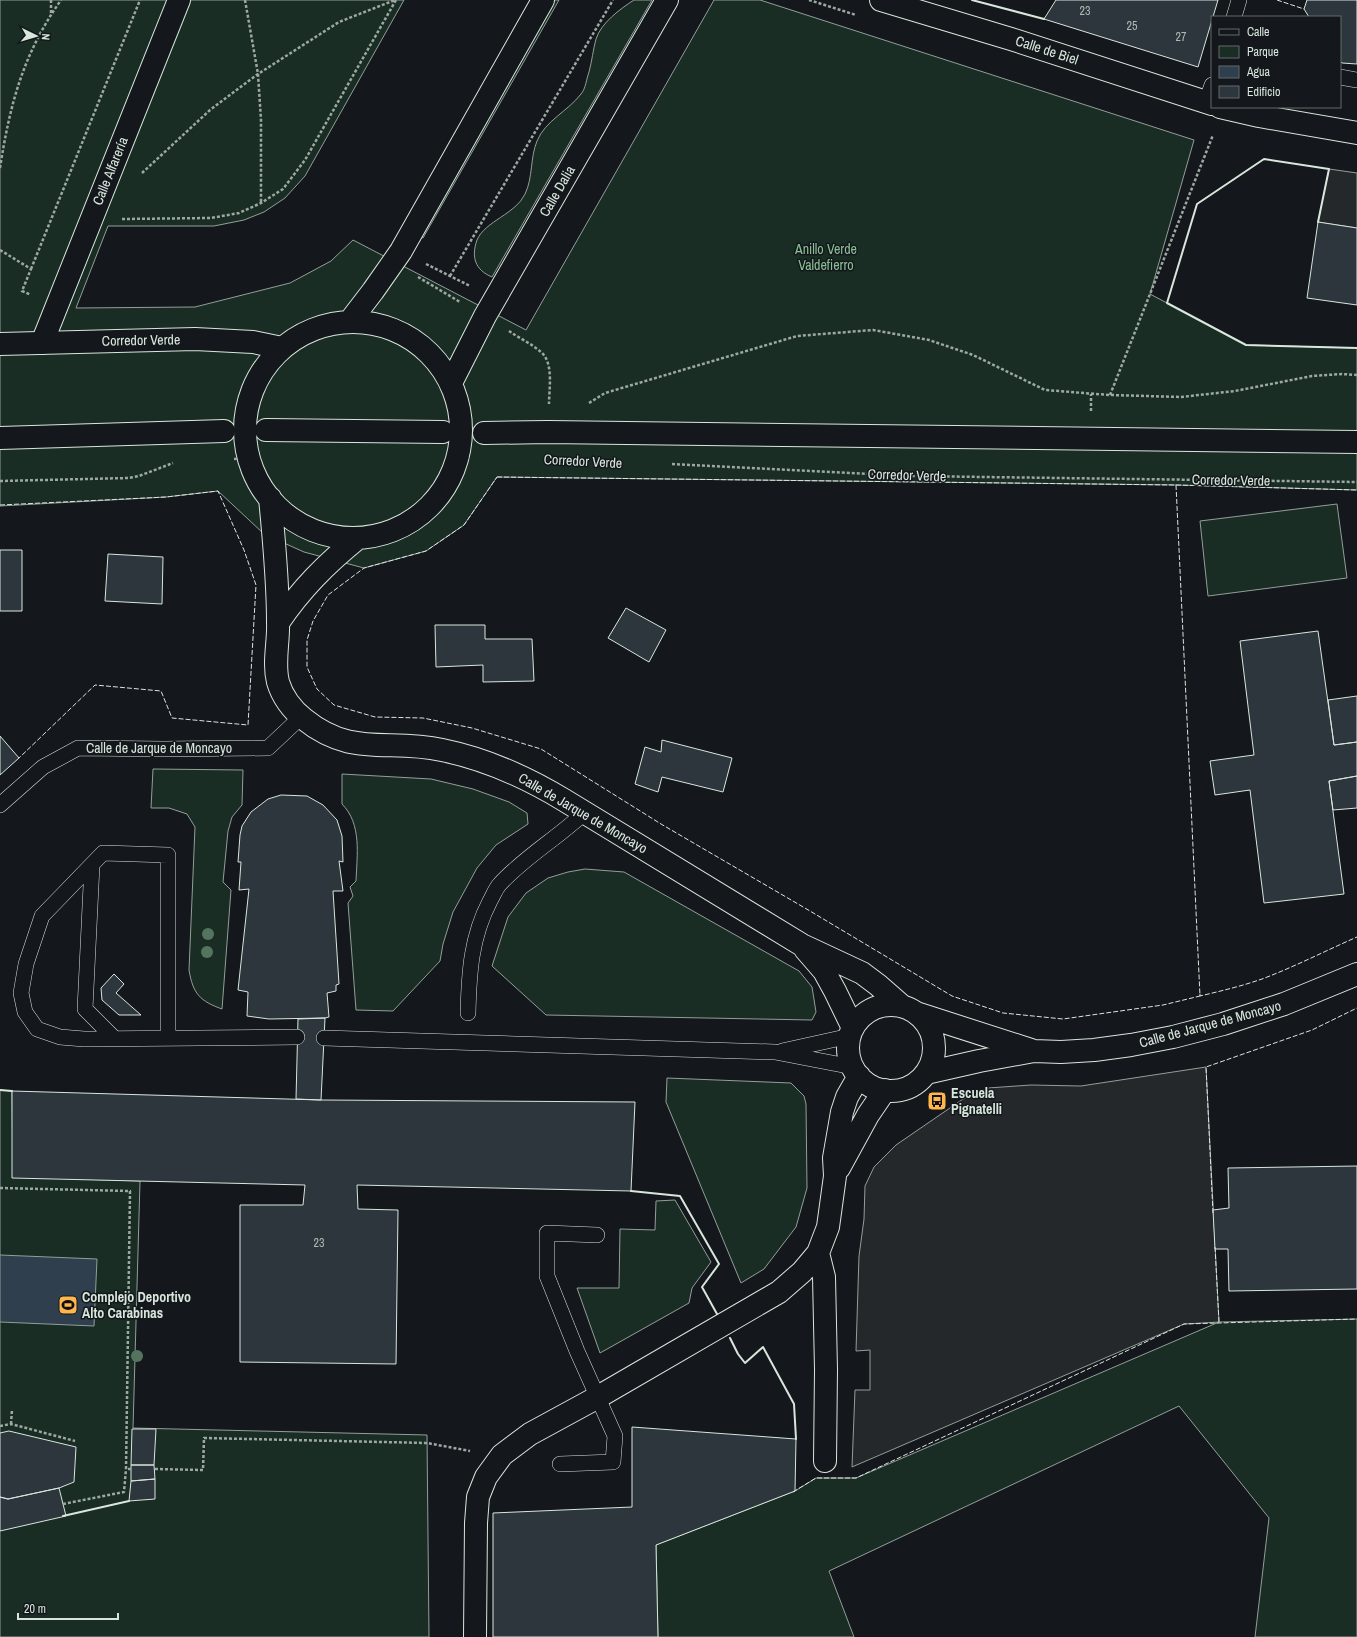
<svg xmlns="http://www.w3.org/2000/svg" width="1357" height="1637" font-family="'Archivo Narrow',sans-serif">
  <rect width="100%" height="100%" fill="#14181c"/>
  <!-- green -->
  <path fill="#1a2d24" stroke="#939e99" d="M0,0H404L305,176L285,198L264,212L244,220L214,226H108L76,308L195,307L290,283L331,261L353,240L526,330L714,0H760L1194,140L1150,294L1246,345L1357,348V490L1176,485L497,477L464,525L426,551L364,568L304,552L264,534L218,491L166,497L0,506Z
    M549,0H559L423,238L415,234Z
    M634,0H652L492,277C475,270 471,257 477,240C485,221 516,214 525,194C533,178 530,158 537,141C545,121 568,111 581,94C586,88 586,80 589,72C592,61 593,50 596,39C601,23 620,9 634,0Z
    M1337,504L1347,578L1208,596L1200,521Z
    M153,769L243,770L242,805L232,817L228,831L223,882L231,890L222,1009C200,1001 193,994 189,970L195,827L187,814L169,808H151Z
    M342,774L431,779L473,789L509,802L527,813L528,824L496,845L477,868L453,912L443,944L440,961L393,1011L356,1010L348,903L353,896L350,887L356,881C357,855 362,824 342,804Z
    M585,869L624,872L799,971L812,987L816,1012L812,1020L546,1015L492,966L508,917L526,893L548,878L568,872Z
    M667,1078L791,1083L804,1096L806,1104L807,1188L796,1227L764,1269L741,1283L666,1102Z
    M0,1090L12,1091L13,1177L140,1181L133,1428L427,1435L429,1637H0Z
    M675,1200L711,1262L692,1288L689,1303L600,1353L577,1288H619L620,1229L655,1230L656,1201Z
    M1357,1319V1637H1255L1269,1518L1179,1406L829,1571L854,1637H658L656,1545L795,1491L816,1478H856L1219,1322Z"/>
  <!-- parking -->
  <path fill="#24282b" stroke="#939e99" d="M1329,169L1357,173V228L1318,222Z
    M1206,1067L1219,1322L1184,1324L852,1467L855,1390H870V1350L856,1351L859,1256L864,1219L865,1186L874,1167L896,1145L963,1099L988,1088L1031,1085L1081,1086Z"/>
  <!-- water -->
  <path fill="#2f3f4d" stroke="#939e99" d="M0,1255L97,1259L94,1326L0,1322Z"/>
  <!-- building -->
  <path fill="#2c363c" stroke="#d8e6dc" d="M1056,0H1218L1198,67L1044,19Z
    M1307,0H1357V64L1342,63L1340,61V17H1309L1304,9Z
    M1318,222L1357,228V305L1307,298Z
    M0,550H22V611H0Z
    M108,554L163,557L162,604L105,601Z
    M626,608L666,630L649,662L608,638Z
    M435,625H485V639H532L534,681L483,682V665L436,667Z
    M1318,631L1334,745L1357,742V776L1329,781L1344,894L1264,903L1250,790L1215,795L1210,761L1254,755L1240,641Z
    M1357,696V742L1334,745L1328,700Z
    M0,736L19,758L0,775Z
    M662,740L732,758L723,792L662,777L658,792L635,784L645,747L661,752Z
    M1357,776V808L1333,810L1329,781Z
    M281,795L307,796L323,805L337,820L342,836L343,862L339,861L343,891H333L339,984L336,985V991L327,993L329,1017L325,1018L269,1019L247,1016L248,992L238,990L249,889L239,890L241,862H238L240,835L242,826L251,812L268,799Z
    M114,974L124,984L116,993L141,1015H119L102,1000L101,988Z
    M325,1018L321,1100L296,1099L298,1019Z
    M12,1091L321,1100L635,1102L631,1191L357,1185L358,1209L398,1210L396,1364L240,1362V1205H303L305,1185L12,1178Z
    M1357,1166V1289L1229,1291L1228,1249H1215L1213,1210L1229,1208L1228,1168Z
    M632,1427L796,1439L795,1491L656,1545L658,1637H493V1513L632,1507Z
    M132,1429H156L154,1465H131Z
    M9,1431L76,1447L74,1482L59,1488L8,1499L0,1497V1433Z
    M131,1465H154L155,1479L131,1481Z
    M155,1479V1499L129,1501L131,1481Z
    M59,1488L66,1516L0,1531V1497L8,1499Z"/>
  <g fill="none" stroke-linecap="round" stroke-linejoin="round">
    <!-- service casing -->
    <g stroke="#d8e6dc" stroke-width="16">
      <path id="service" d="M1234,17L1239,0
        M1340,77L1357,80
        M1206,102L1212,85
        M0,805L43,767L78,748L163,749L268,748L301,717
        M92,865L85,1009L115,1039
        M468,1013C469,973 471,937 490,901C493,896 495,890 499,885C524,857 558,838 585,812
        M168,1038V855L103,853L42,916L26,964L21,993L25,1012L37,1029L60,1037L84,1039L297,1037
        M324,1038L775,1052L853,1067
        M782,1051L850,1036
        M560,1464L613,1462L615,1436L577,1351L547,1276V1233L597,1235"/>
    </g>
    <!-- pedestrian casing -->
    <g stroke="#d8e6dc" stroke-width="24">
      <path id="pedestrian" d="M42,343L179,0
        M266,430L443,432
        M484,433L548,432L1357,442
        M0,438L224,431"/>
    </g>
    <!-- minor casing -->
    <g stroke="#d8e6dc" stroke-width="24">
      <path id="minor" d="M350,321L373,291L401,251L543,0
        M245 430a108 108 0 1 1 216 0a108 108 0 1 1-216 0Z
        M0,344L195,339L253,342L282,348
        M451,383L485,316L667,0
        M270,498C274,539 278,581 278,622C279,642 273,662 278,682C282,696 292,710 304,719C352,758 388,738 442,750C486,759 526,777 564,800L802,945L862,973L878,985L902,1006
        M278,623C301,589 326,564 358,538
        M805,949L824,971L835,991L853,1028
        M848 1048a43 43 0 1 1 86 0a43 43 0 1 1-86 0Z
        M916,1013L1031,1050
        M926,1073L979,1061L1034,1051L1061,1052L1094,1050L1131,1045L1173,1037L1223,1024L1284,1004L1357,974
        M839,1168L868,1115L885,1090
        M818,1253L824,1277L826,1370L825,1461
        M475,1637L476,1523L478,1497L486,1477L502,1455L530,1434L598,1397L779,1292L802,1272L818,1253L828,1227L835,1176L834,1158L842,1112L847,1097L859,1076"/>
    </g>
    <!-- tertiary casing -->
    <g stroke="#d8e6dc" stroke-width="24">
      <path id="tertiary" d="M881,0L1011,39L1212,104
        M1220,107L1259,116L1357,133"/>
    </g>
    <!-- path -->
    <path stroke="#9da8a2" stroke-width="2.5" stroke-dasharray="3 2" stroke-linecap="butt" d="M51,0V13
      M245,0L258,74L261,120V203
      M809,0L856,15
      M0,168C10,104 23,54 61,0
      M142,173L210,110L258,74L339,22L395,0
      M122,219L211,218L239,213L261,203L283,189L305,160L396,0
      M0,250L31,269L22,291L31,295
      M426,264L470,286
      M31,269L140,0
      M450,276L613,0
      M418,277L460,302
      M509,331C519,338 532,344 541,352C554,363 549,389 549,404
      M1110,395L1213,135
      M589,403L605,393L797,336L873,330L929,340L973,355L1045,390L1110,395L1181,397L1235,391L1312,376L1342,374L1357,375
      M1091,411V394
      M456,458H469
      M234,459L257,458
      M672,464L911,476L1357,482
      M0,481L129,478L139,476L173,463
      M0,1188L130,1191L126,1469H131
      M11,1424L12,1409
      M0,1426L11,1424L75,1441
      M155,1469L203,1470L204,1438L427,1443L470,1451
      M63,1504L124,1492L126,1469"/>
    <!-- service -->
    <use href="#service" stroke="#14181c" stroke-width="15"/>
    <!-- pedestrian -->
    <use href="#pedestrian" stroke="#14181c" stroke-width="22"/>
    <!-- minor -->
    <use href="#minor" stroke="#14181c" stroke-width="22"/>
    <!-- tertiary -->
    <use href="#tertiary" stroke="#14181c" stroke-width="22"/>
    <!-- fence -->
    <path stroke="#d8e6dc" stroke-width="1" stroke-dasharray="5 2" stroke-linecap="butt" d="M1277,0L1304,9
      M497,477L1176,485L1200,996L1163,1005L1063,1019L1003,1013L952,996L810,911L661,824L541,749L472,728L423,718L375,717L334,705L317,689L307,667V640L313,621L328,595L364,568L426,551L464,525Z
      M1176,485L1357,490
      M0,505L166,497L218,491L244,550L256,585L248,725L172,718L161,691L95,685L19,758
      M1200,994V996C1221,991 1242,986 1262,979C1294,967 1325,951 1357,937
      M1213,1213L1206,1067L1312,1030L1357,1008
      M1215,1247L1219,1322
      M793,1492L816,1478H856L1184,1324L1357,1319"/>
    <!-- wall -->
    <path stroke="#d8e6dc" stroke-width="2" d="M972,0L1044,19
      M1318,222L1329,169L1264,159L1197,204L1167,303L1246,345L1357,348
      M0,1090L12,1091
      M631,1191L680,1196L719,1264L702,1287L717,1314
      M730,1338L738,1354L745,1363L763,1347L794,1404L796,1439
      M63,1516L129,1501"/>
  </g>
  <!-- trees -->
  <g fill="#55745f">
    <circle cx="208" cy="934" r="6"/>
    <circle cx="207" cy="952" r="6"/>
    <circle cx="137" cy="1356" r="6"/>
  </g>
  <!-- icons -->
  <defs>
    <g id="bus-square" transform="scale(1)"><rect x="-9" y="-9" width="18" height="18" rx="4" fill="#ffb74d" stroke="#14181c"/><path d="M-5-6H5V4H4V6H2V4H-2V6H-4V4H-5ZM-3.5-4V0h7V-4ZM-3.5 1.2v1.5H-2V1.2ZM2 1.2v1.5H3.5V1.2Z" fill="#111"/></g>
    <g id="stadium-square" transform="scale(1)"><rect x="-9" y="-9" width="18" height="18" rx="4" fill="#ffb74d" stroke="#14181c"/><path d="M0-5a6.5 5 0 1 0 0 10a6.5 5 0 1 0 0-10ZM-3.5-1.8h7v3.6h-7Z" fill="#111"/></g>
  </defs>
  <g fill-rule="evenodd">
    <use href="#bus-square" x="937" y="1101"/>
    <use href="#stadium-square" x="68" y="1305"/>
  </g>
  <g text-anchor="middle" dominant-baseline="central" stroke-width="3" stroke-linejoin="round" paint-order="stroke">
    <!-- number labels -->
    <g font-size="12" fill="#adbab4">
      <text x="1085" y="11">23</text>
      <text x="1132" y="26">25</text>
      <text x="1181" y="37">27</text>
      <text x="319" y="1243">23</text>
    </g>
    <!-- street labels -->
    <g font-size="14" fill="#d8e6dc" stroke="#14181c">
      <text transform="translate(1047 50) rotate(18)">Calle de Biel</text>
      <text transform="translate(110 171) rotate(-68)">Calle Alfarería</text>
      <text transform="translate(557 191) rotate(-60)">Calle Dalia</text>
      <text transform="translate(141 340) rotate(-1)">Corredor Verde</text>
      <text transform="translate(583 461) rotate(3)">Corredor Verde</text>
      <text transform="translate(907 475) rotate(2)">Corredor Verde</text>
      <text transform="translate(1231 480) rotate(1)">Corredor Verde</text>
      <text x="159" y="748">Calle de Jarque de Moncayo</text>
      <text transform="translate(583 813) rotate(30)">Calle de Jarque de Moncayo</text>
      <text transform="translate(1210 1024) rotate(-15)">Calle de Jarque de Moncayo</text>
    </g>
    <!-- park labels -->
    <g font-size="14" fill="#8ac095" stroke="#14181c">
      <text x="826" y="249">Anillo Verde<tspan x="826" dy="16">Valdefierro</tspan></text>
    </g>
    <!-- poi labels -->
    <g font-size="14" font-weight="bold" fill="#d8e6dc" stroke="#14181c" text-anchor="start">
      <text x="951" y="1093">Escuela<tspan x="951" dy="16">Pignatelli</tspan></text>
      <text x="82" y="1297">Complejo Deportivo<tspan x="82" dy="16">Alto Carabinas</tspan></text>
    </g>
  </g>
  <!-- legend -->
  <rect x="1211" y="16" width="130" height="92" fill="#14181c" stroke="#626a69"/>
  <rect x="1219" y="29" width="20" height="6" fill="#14181c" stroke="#626a69"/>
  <text x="1247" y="36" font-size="12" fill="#d8e6dc">Calle</text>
  <rect x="1219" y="46" width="20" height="12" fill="#1a2d24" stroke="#626a69"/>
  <text x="1247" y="56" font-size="12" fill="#d8e6dc">Parque</text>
  <rect x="1219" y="66" width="20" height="12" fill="#2f3f4d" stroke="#626a69"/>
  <text x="1247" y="76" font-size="12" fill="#d8e6dc">Agua</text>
  <rect x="1219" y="86" width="20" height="12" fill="#2c363c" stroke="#626a69"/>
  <text x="1247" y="96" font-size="12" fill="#d8e6dc">Edificio</text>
  <!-- north arrow -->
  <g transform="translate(36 36) rotate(95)" stroke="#14181c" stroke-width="3" paint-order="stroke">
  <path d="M0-3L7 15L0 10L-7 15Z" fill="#d8e6dc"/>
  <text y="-6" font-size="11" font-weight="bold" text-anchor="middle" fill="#d8e6dc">N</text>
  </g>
  <!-- scale -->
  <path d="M18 1613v6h100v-6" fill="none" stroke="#d8e6dc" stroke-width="2"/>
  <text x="24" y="1613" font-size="12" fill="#d8e6dc" stroke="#14181c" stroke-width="3" paint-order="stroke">20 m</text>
</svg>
